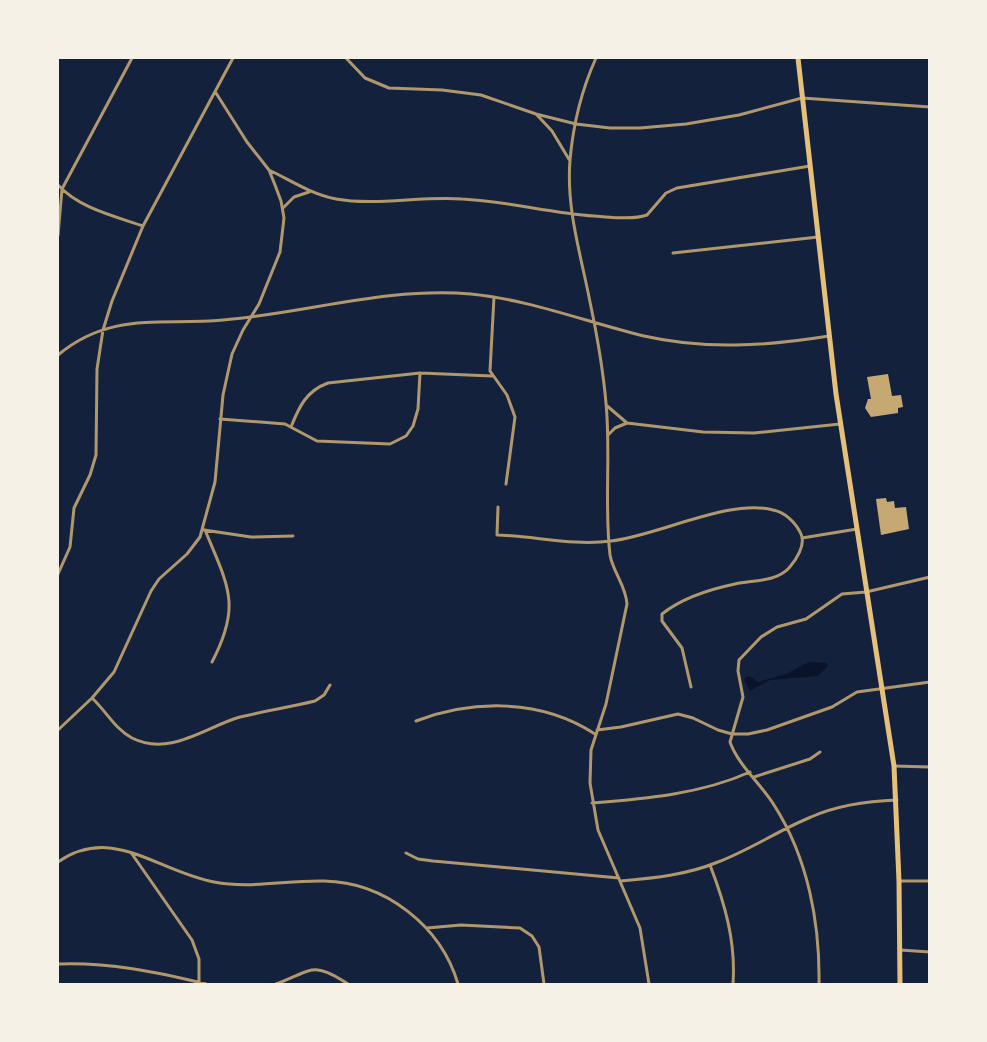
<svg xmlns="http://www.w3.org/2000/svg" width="987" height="1042" font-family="'PT Sans Narrow',sans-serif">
  <rect width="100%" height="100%" fill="#14213d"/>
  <!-- water -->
  <path fill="#0b132b" d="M809,662L826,663L828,666L818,676L770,680L750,691L744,680L746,677L750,676L758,682L786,674Z"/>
  <!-- building -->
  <path fill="#c6a872" d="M888,374L892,396L901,395L903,407L898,408V413L871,417L865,408L868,399H871L867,377Z
    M886,498L887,502L894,501L895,508L906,507L909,529L881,535L876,499Z"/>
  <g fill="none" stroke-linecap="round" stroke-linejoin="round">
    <!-- minor -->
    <path stroke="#b1986c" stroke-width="3" d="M346,58L365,78L389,88L442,90L481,95L536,114L576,124L610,128H640L686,124L739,115L802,98L930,107
      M596,58C582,89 573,126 570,160C566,209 581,255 590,302C597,335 603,369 606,403C611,454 604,504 610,555C613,572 626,586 627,604L606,704L591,750L590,783L598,830L640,928L649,984
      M537,115L552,131L570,161
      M269,170C292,181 311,194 336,199C375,206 421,196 462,199C506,201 550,213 594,216C610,217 632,220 647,215L666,193L677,188L810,166
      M58,185C79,208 114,216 143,226
      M283,208L294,197L309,192
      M58,235L62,189L132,58
      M673,253L818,237
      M494,297L490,371L507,395L515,417L506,484
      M58,355C111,311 160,326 223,320C308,313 384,287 471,294C531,300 586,322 644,336C705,350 767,346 829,336
      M606,405L627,423L703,432L754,433L840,424
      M220,419L285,424L317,441L390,444L406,436L413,426L418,409L420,373
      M291,427C299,407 306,391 328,383L420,373L492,376
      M608,435L615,428L627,423
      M498,507L497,535C535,536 573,546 611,541C657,536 730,498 773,510C785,512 796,523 801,534C806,545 796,560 789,568C776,582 753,580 735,584C711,589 682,598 662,614V621L682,648L691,687
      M204,530L251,537L293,536
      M205,530C228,586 242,605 212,662
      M802,538L857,529
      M58,574L70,547L74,508L90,475L96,455L97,369L103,330L112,301L143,226L233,58
      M92,698C106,711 115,729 132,738C170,757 205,727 240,717C265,711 290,707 315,701L324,695L330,685
      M416,721C474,699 542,699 595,734
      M58,730L92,698L114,672L151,591L159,579L187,554L200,537L215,482L223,395L232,354L243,330L259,304L280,252L284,218L281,201L275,185L269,170L247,142L216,93
      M597,730L621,727L678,714L693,718L718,730L732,734H748L767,730L832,707L857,692L930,682
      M894,766L930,767
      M754,777L810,759L820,752
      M592,803C645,799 701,794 750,772
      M406,853L418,859L433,861L619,878
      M132,854L192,940L199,959V984
      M58,862C113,824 158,872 214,882C251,889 287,880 324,881C385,882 441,926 458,984
      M710,865C725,904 736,942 733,984
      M621,881C655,878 686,875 718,862C750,850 779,830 811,817C838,805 868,801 897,800
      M899,881H930
      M427,928L461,925L520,928L532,936L539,947L544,984
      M900,950L930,952
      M58,964C108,962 157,972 206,984
      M276,984C312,971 312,960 348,984
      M819,984C820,923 808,858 774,805C761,784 738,765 730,742L743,697L738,671L739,660L761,637L777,627L806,619L842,594L866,592L930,577"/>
    <!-- primary -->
    <path stroke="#e5c07b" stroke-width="5" d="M798,58L836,394L894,766L899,881L900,984"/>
  </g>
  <!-- border -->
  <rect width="987" height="1042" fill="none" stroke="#f6f1e7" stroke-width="118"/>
</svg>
